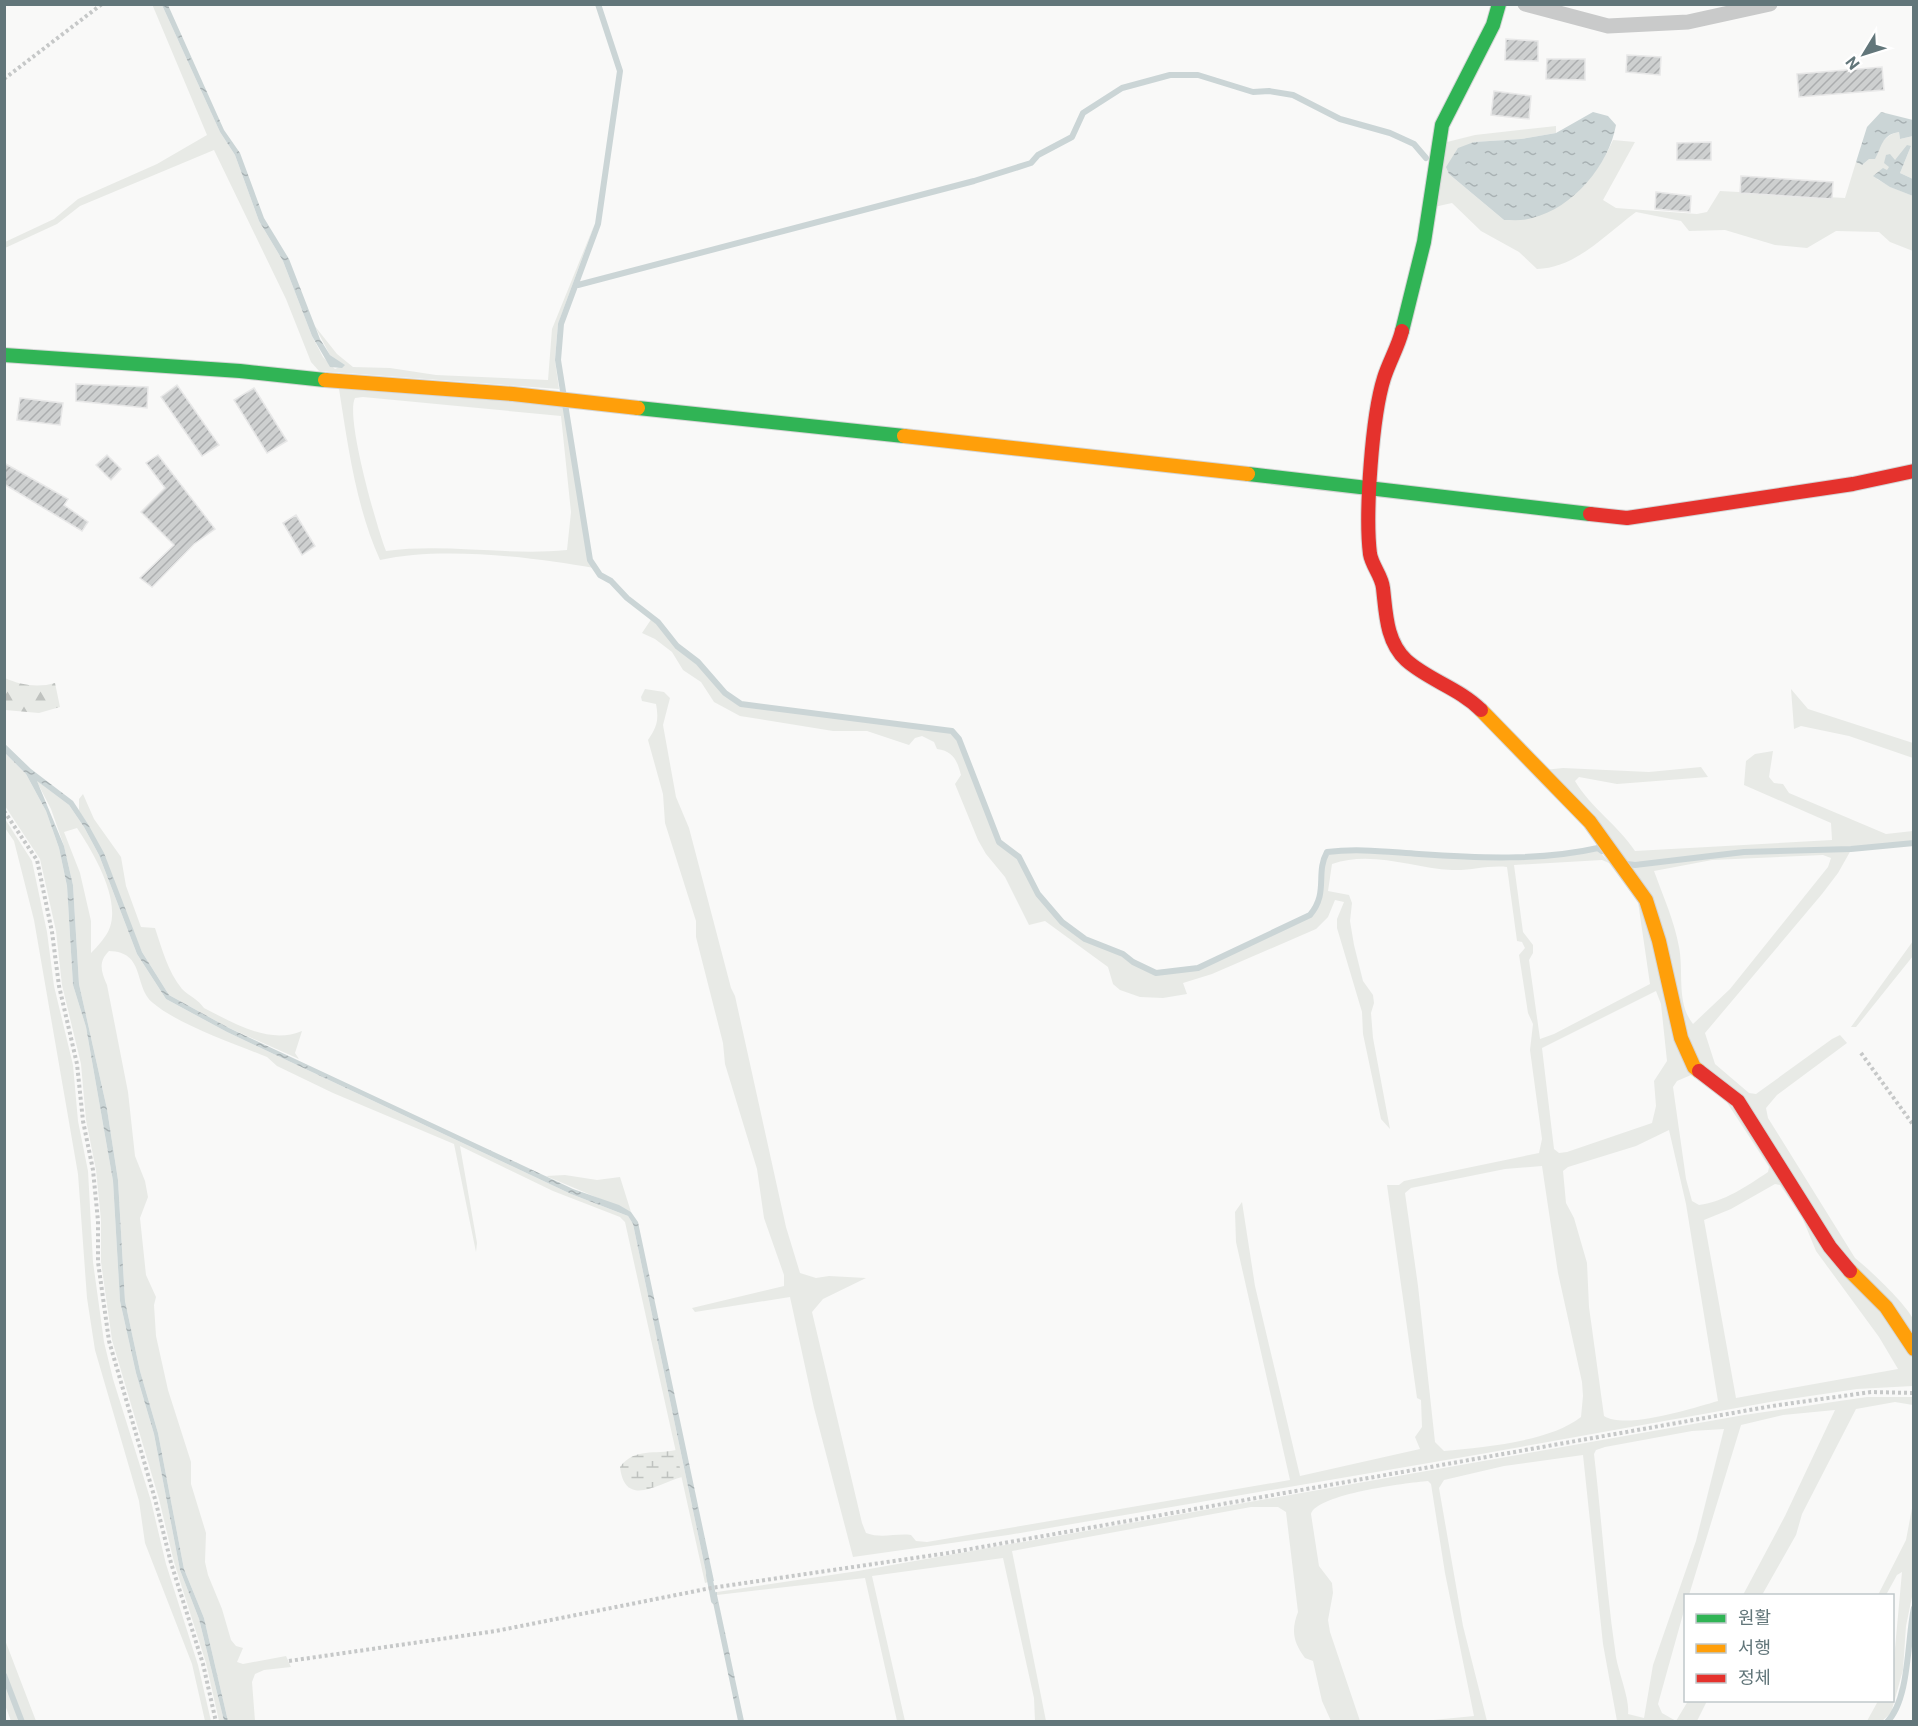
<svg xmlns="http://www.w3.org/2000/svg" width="1918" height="1726" font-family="Roboto,'Noto Sans KR',sans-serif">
  <defs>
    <pattern id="forest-firs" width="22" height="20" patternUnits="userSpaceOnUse" patternTransform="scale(1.5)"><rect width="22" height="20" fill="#e8eae6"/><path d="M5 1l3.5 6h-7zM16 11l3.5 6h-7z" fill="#bfc2bf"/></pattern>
    <pattern id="wetland-marsh" width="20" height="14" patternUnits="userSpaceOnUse" patternTransform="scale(1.5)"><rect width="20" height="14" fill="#e8eae6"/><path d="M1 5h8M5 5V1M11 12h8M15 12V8" fill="none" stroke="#bfc2bf"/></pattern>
    <pattern id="water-ripples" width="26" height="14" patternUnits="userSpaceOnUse" patternTransform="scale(1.5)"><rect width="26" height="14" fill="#cbd5d6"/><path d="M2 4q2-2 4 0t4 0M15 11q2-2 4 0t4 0" fill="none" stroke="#a8b1b3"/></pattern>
    <pattern id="building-hatch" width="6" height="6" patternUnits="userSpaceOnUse" patternTransform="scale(1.5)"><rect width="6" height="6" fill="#ced0d0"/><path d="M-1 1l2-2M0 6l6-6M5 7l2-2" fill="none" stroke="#abadae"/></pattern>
  </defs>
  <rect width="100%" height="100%" fill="#f9f9f8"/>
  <!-- grass -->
  <path fill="#e8eae6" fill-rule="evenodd" d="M152,4L162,5L220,132L235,155L259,221L283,261L312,336L323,357L335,369L344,365L330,355L314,325L337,354L353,367L390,368L436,375L548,380L552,329L595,223L558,324L555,360L559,389L319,371L311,362L286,299L214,150L80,206L57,224L5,248V242L54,219L78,199L157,164L207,135Z
    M1556,126V133L1521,139L1474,142L1449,174L1504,220C1556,219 1593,186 1613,140L1635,142L1603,200L1616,208L1697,214L1707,212L1720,191L1845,198L1856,162L1862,165C1876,155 1881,135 1899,132L1900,139L1913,136V179L1900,173L1911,146L1895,160L1887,171L1883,169L1877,179L1891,187L1913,196V251L1890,242L1879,232L1836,231L1807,248L1775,245L1725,230L1689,231L1681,221L1636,212C1606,234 1576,268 1537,269L1519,252L1481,231L1452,203L1434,207L1443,143L1475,135Z
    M339,389L564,405L589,560L594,568C532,557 441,546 380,560C356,507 348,446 339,389ZM363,397L561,416L571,512L567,550C507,556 446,543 386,551C377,528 345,417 355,398Z
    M652,618L676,647L714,679L724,694L740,705L951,732L958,740L998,843L1018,858L1037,895L1061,923L1084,940L1122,955L1155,975L1198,969L1311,916C1331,891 1317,877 1327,853C1357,850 1384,854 1414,856C1472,859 1541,864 1598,850L1644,901L1674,1032L1730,1099L1913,1355V1386L1857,1389L1770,1402L1481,1454L1008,1535L853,1557L814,1408L790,1297L695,1312L692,1308L784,1286V1275L764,1218L757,1169L725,1064L723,1043L696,937V921L665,823L663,794L648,740C657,727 659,720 656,704L642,701L641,697L645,689L664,692L670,698L663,725L676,797L689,828L731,988L735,996L786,1227L800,1273L816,1278L829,1276L866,1278L823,1299L812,1312L862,1523L866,1533C882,1539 895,1533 911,1535L916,1541L927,1542L1290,1480L1236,1242L1235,1212L1242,1202L1255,1286L1300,1476L1420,1449L1415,1437L1422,1427L1421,1400L1417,1398L1387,1185H1399L1404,1181L1539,1153L1542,1139L1530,1050L1533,1024L1528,1013L1519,955L1525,948L1522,942L1517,941L1507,867C1488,865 1470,871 1452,870C1412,868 1372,850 1332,864L1328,891L1349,895L1352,903L1350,921L1354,945L1363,981L1373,995L1374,1003L1371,1013L1373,1038L1390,1129L1381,1119L1363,1034L1362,1012L1337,928V919L1344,902L1335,900L1328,917L1316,929L1212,974L1183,983L1187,994L1163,998L1140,997L1120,990L1113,984L1108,967L1045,921L1029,925L1005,877L986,854L978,840L955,784L961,775C957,760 953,751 937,749L934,742L922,736L915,738L909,745L867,731H833L740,716L714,702L701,682L683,670L672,652L655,639L642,633ZM1602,860L1609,863L1638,902L1650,984L1554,1034L1540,1039L1529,960L1533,953V945L1523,932L1514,865ZM1656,991L1661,1004L1667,1061L1654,1081L1656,1106L1652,1123L1567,1152L1559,1153L1554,1149L1542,1048ZM1691,1075L1726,1101L1769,1167L1768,1172C1747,1186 1724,1202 1699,1205L1692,1201L1686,1179L1673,1087L1677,1081ZM1669,1130L1686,1204L1718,1401C1693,1408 1626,1430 1604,1416L1589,1307L1587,1263L1574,1218L1566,1203L1563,1171L1568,1167L1636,1146ZM1542,1166L1558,1273L1582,1382L1583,1396L1581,1417C1549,1442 1484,1447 1444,1451L1435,1442L1418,1286L1405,1193L1411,1188L1505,1169ZM1775,1184L1780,1185L1802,1217L1816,1251L1879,1337L1898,1369L1736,1398L1704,1220L1731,1209Z
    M1791,689L1808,709L1913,743V758L1849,736L1801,726L1794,729Z
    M1773,751L1769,777L1774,783L1783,784L1789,793L1886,834L1913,831V841L1851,847L1743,851L1635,863L1623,861L1544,770L1563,768L1649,772L1701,767L1708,777L1617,784L1579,777L1575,781C1591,808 1618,825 1635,851L1832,840L1831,823L1744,785L1746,761L1755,754Z
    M5,753L26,774L46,811L59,848L67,886L73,985L86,1027L113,1181L120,1301L136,1373L154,1434L180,1570L199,1619L224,1721H219L206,1663L174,1562L159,1499L112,1340L101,1262V1220L96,1170L86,1120L81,1064L62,985L56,931L40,859L5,806Z
    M36,780L69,805L84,827L99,855L137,954L166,999L227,1032L571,1194L628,1216L633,1224L708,1582L705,1583L625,1222L620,1217L553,1191L460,1146L477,1243L476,1252L454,1144L333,1093L277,1066L267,1057C235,1044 179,1025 153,1003C133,986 146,952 109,951C98,962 101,971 107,985L128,1092L135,1156L145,1181L148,1197L140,1218L146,1275L156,1297L154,1305L156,1336L168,1390L191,1462V1484L206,1533L205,1562L208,1575L222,1609L231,1640L236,1646L243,1648L237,1662L243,1664L286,1656L291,1667L264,1670L255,1674L252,1682L255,1721H228L204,1618L184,1569L158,1433L140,1371L125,1301L118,1180L107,1109L79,984L73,885L64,846L51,809ZM77,828C93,852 120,897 110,927C107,936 98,946 91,953V921L80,873L64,832Z
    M83,794L94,819L121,857L126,886L141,927L155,928C162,949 168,972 182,989C189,996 198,999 204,1008C234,1023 269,1045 302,1031L295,1053L299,1059L229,1028L169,995L142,952L88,824L79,811V799Z
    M5,819L32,861L47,932L54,986L73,1065L78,1121L88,1171L93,1262L104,1342L113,1379L151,1501L166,1564L198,1665L211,1721H205L192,1664L145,1543L139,1501L95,1350L87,1298L78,1174L34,920L14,841L5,828Z
    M1851,850L1838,873L1822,894L1705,1033L1715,1064L1749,1093L1756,1094L1832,1039L1840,1035L1847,1043L1777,1095L1766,1108L1768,1118L1855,1258C1869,1269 1906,1304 1913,1319C1915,1325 1913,1335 1913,1342L1697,1061L1626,865L1635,867L1744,854ZM1823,855L1831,858L1828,867L1730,989L1693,1024C1676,1003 1684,972 1679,947C1674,920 1663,896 1654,871L1712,860Z
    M1913,941V956L1856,1027H1851Z
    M565,1175L597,1180L620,1177L631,1212L546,1176Z
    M1867,1397H1913V1405L1895,1402L1856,1409L1802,1514L1796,1535L1762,1595H1743L1785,1516L1835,1410L1783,1415L1741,1425L1689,1595L1686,1596L1685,1607L1658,1704L1662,1713L1676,1721L1688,1701H1707L1697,1721H1617L1603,1644L1583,1455L1504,1466L1444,1480L1439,1488L1463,1626L1487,1721H1423L1474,1716L1445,1573L1431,1484L1428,1481C1406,1483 1317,1494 1311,1514L1319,1566L1332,1583L1333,1593L1328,1620L1330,1632L1360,1721H1331L1322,1701L1313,1661L1305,1658C1293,1642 1291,1630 1298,1612L1286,1512L1278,1507H1251L1012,1551L1046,1721H1035L1034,1698L1003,1558L872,1576L905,1721H897L865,1578L717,1595V1592L858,1571L1744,1415ZM1724,1429L1696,1541L1653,1665L1644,1718L1628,1714C1630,1700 1619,1674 1616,1657C1606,1590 1602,1521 1594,1454L1596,1450L1605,1447L1692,1431Z
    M1913,1503V1592L1906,1626L1903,1670L1891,1713L1882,1721H1867L1878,1701L1892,1700L1893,1670L1902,1572L1897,1575L1886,1595H1878L1906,1540Z
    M5,1640L36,1721H24L5,1670Z
    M4,1679H5L21,1721H11L5,1705Z"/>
  <!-- forest -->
  <path fill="url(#forest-firs)" d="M5,678C20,685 38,688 55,683L60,707L39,713L5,710Z"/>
  <!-- wetland -->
  <path fill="url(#wetland-marsh)" d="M676,1450L682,1477C659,1483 625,1509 620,1467C635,1447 655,1455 676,1450Z"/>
  <!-- water -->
  <path fill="url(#water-ripples)" d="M162,5H168L224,130L240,153L264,218L289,259L320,339L330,355L345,365L342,368L330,367L312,336L283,261L259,221L235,155L220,132Z
    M1593,112L1608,116L1616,125C1609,165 1573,208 1532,218C1523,221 1513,220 1504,220L1449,174L1446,167L1458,148L1474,142L1521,139L1556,133Z
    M1881,112L1913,120V136L1900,139L1899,132C1881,135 1882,147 1875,159H1869L1862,165L1856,162L1867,127Z
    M1907,145L1911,146L1900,173L1913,179V196L1890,187L1873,176L1883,168L1887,170L1889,167L1884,163L1886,155L1890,154L1895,160Z
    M4,743L31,769L73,801L88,824L104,853L142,952L169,995L229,1028L573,1189L619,1205L631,1212L638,1222L714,1581L708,1582L633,1224L628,1216L571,1194L227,1032L166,999L137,954L99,855L84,827L69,805L37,781L64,846L73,885L79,984L107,1109L118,1180L125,1301L140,1371L158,1433L184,1569L204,1618L228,1721H224L199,1619L180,1570L154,1434L136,1373L120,1301L113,1181L86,1027L73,985L67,886L59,848L46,811L26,774L5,753Z
    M717,1592V1595L744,1721H738L711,1593Z"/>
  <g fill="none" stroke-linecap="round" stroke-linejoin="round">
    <!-- stream -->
    <path stroke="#cbd5d6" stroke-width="6" d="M598,4L620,71L598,224L561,324L558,360L590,560L600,575L611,581L627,598L658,622L677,646L698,662L725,693L741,704L952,731L959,739L999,842L1019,857L1038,894L1062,922L1085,939L1123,954L1133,962L1156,973L1198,968L1310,915C1329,892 1315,874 1327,852C1359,848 1388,852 1419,854C1477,858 1541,861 1598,848L1602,851
      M578,285L974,181L1031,163L1038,155L1072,137L1083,113L1122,88L1170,75H1198L1253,92L1269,91L1293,95L1340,119L1390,133L1414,144L1426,158
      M1627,864L1635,865L1744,852L1851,849L1914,843
      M709,1575L714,1601
      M4,1675L22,1722
      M1887,1722C1910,1699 1907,1639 1914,1608"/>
  </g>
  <!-- building -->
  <path fill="url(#building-hatch)" stroke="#e8e8e8" stroke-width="1.5" d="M1506,39L1538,41V61L1505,60Z
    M1627,55L1661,57L1660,75L1626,72Z
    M1547,59H1585V80L1546,79Z
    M1882,67L1884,90L1799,97L1797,74Z
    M1494,91L1531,96L1529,119L1491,115Z
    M1711,142V160H1677V143Z
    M1741,176L1833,182L1832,199L1740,193Z
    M1656,192L1691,196L1690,212L1655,209Z
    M76,384L148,387L147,408L76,401Z
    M177,385L219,445L202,456L161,397Z
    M254,388L287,441L267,453L234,400Z
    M20,398L63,403L60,425L17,420Z
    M107,455L121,469L111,480L96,465Z
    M158,455L215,529L194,544L152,587L140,578L174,545L141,512L165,488L146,463Z
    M4,463L68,499L64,505L88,522L82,531L4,484Z
    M296,515L315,546L302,555L283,523Z"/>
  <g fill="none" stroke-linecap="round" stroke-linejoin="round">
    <!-- fast casing -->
    <g stroke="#d4d5d5" stroke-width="16">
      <path id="fast" d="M1402,331L1424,242L1442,125L1493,25L1499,4
        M4,355L240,371L325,380
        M638,408L904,436
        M1248,474L1590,514"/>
    </g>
    <!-- slow casing -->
    <g stroke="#d4d5d5" stroke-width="16">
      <path id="slow" d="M325,380L513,394L638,408
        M904,436L1248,474
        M1481,710L1590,822L1646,900L1659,941L1681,1038L1694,1067L1699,1071
        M1850,1271L1886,1307L1914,1349"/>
    </g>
    <!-- jam casing -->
    <g stroke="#d4d5d5" stroke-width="16">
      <path id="jam" d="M1402,331C1398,347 1389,362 1384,378C1372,416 1365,514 1370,554C1372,566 1382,576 1383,588C1386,613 1386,641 1406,660C1428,680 1459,688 1481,710
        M1590,514L1627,518L1853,484L1914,471
        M1699,1071L1738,1101L1830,1247L1850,1271"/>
    </g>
    <!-- path -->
    <path stroke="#c6c8c8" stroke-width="4" stroke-dasharray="3 3" stroke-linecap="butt" d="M4,79L102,4
      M4,811L37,860L52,932L59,986L77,1064L83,1121L93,1170L98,1221V1262L109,1341L155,1499L171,1563L203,1664L216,1722
      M1861,1053L1914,1126
      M289,1661L496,1631L711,1588L948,1553L1772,1406L1871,1392L1914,1393"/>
    <!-- street -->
    <path stroke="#c9caca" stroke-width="15" d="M1525,4L1608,26L1688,22L1770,4"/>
    <!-- fast -->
    <use href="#fast" stroke="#30b455" stroke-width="14"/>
    <!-- slow -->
    <use href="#slow" stroke="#ff9f0a" stroke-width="14"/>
    <!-- jam -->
    <use href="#jam" stroke="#e5322d" stroke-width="14"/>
  </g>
  <!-- border -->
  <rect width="1918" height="1726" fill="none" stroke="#62767a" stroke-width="12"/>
  <!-- legend -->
  <rect x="1684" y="1594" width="210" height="108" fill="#ffffff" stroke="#c0c8ca" stroke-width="1.5"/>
  <rect x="1696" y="1614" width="30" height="9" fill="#30b455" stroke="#c0c8ca" stroke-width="1.5"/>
  <text x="1738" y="1624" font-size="18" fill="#62767a">원활</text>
  <rect x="1696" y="1644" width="30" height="9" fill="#ff9f0a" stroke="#c0c8ca" stroke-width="1.5"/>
  <text x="1738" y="1654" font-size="18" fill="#62767a">서행</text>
  <rect x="1696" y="1674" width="30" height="9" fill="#e5322d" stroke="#c0c8ca" stroke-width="1.5"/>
  <text x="1738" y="1684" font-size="18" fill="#62767a">정체</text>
  <!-- north arrow -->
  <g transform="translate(1864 54) rotate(232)" stroke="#ffffff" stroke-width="4.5" paint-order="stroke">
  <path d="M0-4.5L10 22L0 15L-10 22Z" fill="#62767a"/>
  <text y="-9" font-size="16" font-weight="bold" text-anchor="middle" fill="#62767a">N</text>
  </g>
</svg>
